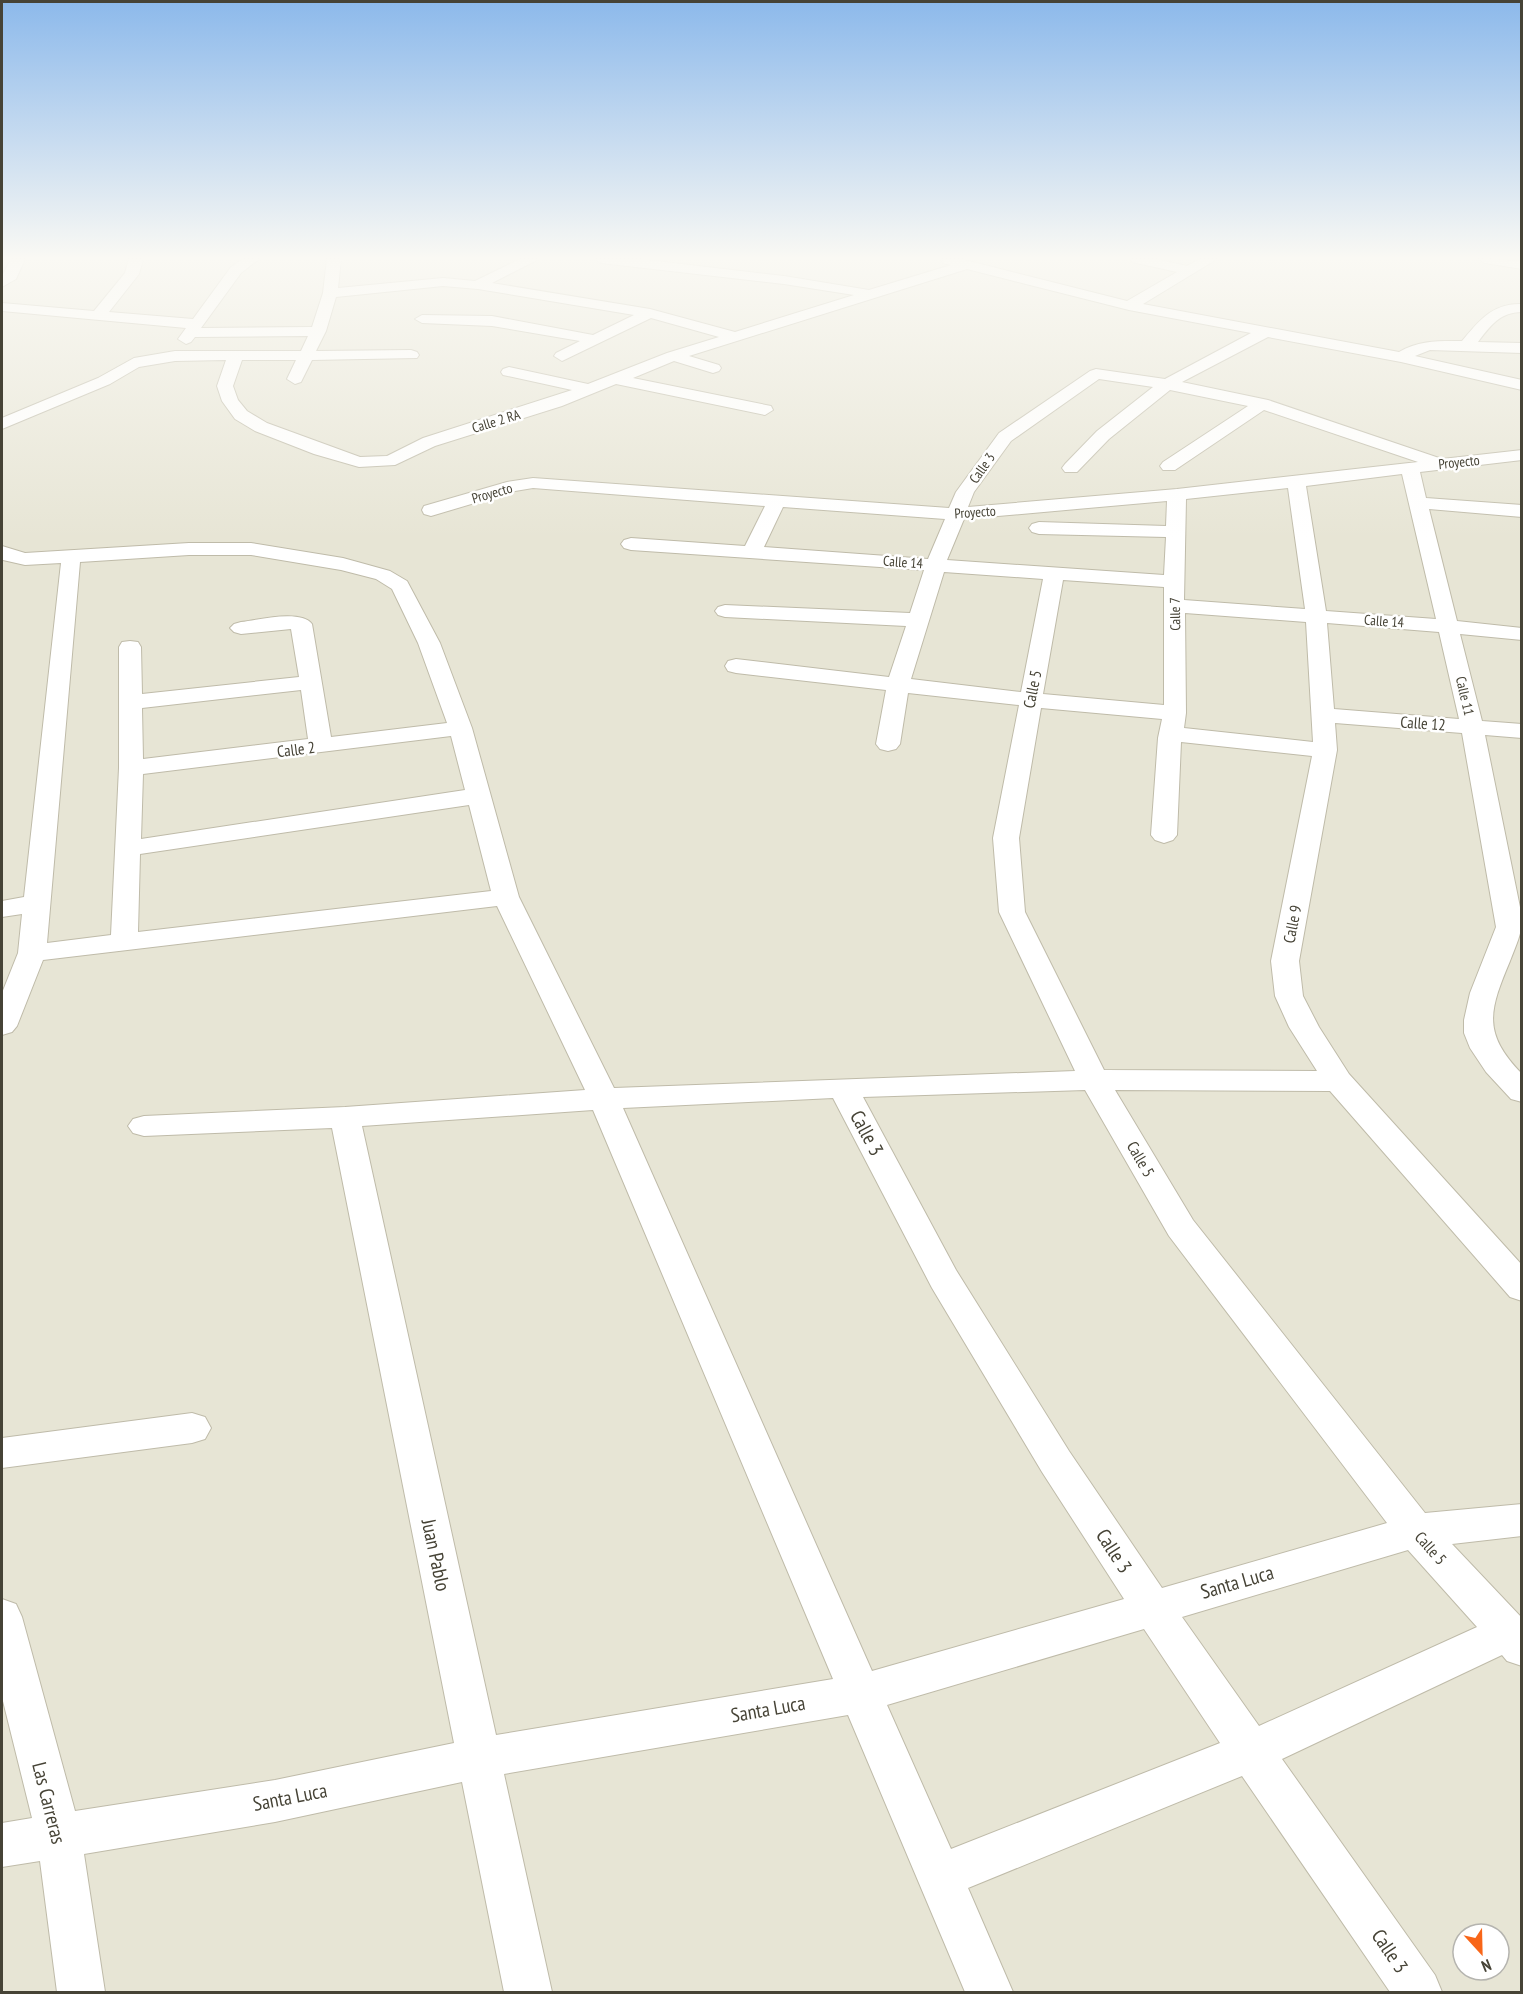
<svg xmlns="http://www.w3.org/2000/svg" width="1523" height="1994" font-family="'PT Sans Narrow',sans-serif">
  <rect width="100%" height="100%" fill="#f3f2e7"/>
  <!-- residential -->
  <path fill="#e7e5d5" fill-rule="evenodd" d="M2,259H1521V1992H2ZM1463,1934H1499V1970H1463Z"/>
  <g fill="none" stroke-linecap="round" stroke-linejoin="round">
    <!-- minor casing -->
    <g stroke="#bfbba9" stroke-width="2">
      <path id="minor" d="M11,259H25L16,279L2,287V276Z
        M129,259H143L139,274L109,312L193,319L231,267L243,259H259L241,273L201,328L312,327L323,293L327,259H341L338,288L443,278L475,281L520,259H539L492,283L650,309L735,332L854,295L784,284L601,263L594,259H639L784,276L869,290L951,265L943,263L942,259H961L1127,301L1177,272L1132,262L1130,259H1156L1187,266L1200,259H1217L1143,304L1399,352C1420,340 1438,341 1462,341C1479,321 1492,303 1522,304V312C1500,312 1490,326 1478,342L1522,343V353L1430,350L1415,356L1522,380V390L1401,362L1268,337L1182,382L1268,400L1442,459L1522,450V460L1420,472L1426,498L1522,505V517L1429,509L1457,621L1522,628V640L1460,634L1482,721L1522,724V738L1485,735L1522,917C1522,934 1516,945 1510,961C1489,1011 1482,1033 1522,1074V1102L1511,1099L1486,1072L1470,1048L1464,1033V1020L1470,993L1496,927L1462,733L1335,723L1337,750L1299,961L1303,996L1319,1027L1349,1074L1522,1265V1301L1510,1297L1330,1091L1115,1090L1193,1220L1425,1513L1522,1504V1536L1452,1544L1522,1618V1666L1507,1661L1502,1655L1282,1759L1435,1975L1442,1992H1390L1242,1776L968,1888L1013,1992H965L848,1715L504,1774L552,1992H504L462,1782L275,1822L84,1854L105,1992H57L40,1861L2,1867V1823L32,1818L2,1697V1599L16,1604L22,1617L75,1811L275,1780L454,1743L332,1128L144,1136L133,1133L128,1126L133,1119L144,1116L345,1107L585,1090L497,906L43,960L17,1026L12,1032L2,1035V993L18,953L22,914L2,917V901L24,897L61,563L25,565L3,560L2,546L25,553L189,543H251L343,558L390,571L407,581L440,643L472,728L519,897L614,1088L1075,1071L999,912L993,838L1019,705L908,693L900,744L896,749L888,751L880,749L876,744L886,690L736,673L728,671L725,666L728,661L736,659L889,677L906,626L725,617L718,615L715,611L718,607L725,605L910,613L924,570L631,550L624,548L621,544L624,540L631,538L745,546L765,506L533,488L515,491L431,516L424,514L422,510L424,506L507,482L533,478L949,508L956,492L999,433L1090,371L1096,369L1165,379L1251,333L1129,310L967,269L689,356L719,365L721,368L719,371L713,373L674,361L633,378L771,406L773,410L765,415L616,384L562,406L435,446L395,465L359,467L314,454L255,431L235,419L222,401L217,386L226,360L175,361L139,367L110,384L2,429V418L98,378L134,358L175,351H301L308,336L195,337L191,342L186,344L178,339L186,328L2,311V303L94,311L125,273ZM443,286L478,289L634,315L593,335L492,316L422,315L415,319L422,323L492,326L580,341L556,353L554,356L562,361L651,318L719,337L667,353L588,384L509,367L503,369L501,372L503,375L572,390L423,438L387,456L360,457L267,423L247,411L238,400L233,386L242,360H296L287,379L295,384L301,382L312,360L417,358L419,355L417,352L411,350L316,351L326,331L336,297ZM1099,379L1153,387L1097,431L1065,464L1062,468L1065,472H1077L1109,439L1170,390L1248,406L1163,462L1160,466L1163,470H1175L1264,410L1418,462L1177,489L968,507L974,492L1011,441ZM1402,474L1436,619L1326,611L1306,486ZM1288,488L1305,609L1184,600L1186,499ZM1167,501L1166,526L1039,522L1032,524L1029,528L1032,532L1039,534L1166,537L1164,575L947,560L964,519ZM783,507L945,519L928,559L764,547ZM189,555H251L341,570L376,579L392,589L418,643L447,723L331,737L312,624C301,609 258,620 241,622L234,624L230,628L234,632L241,634L291,629L299,677L142,694L141,647L138,642L130,641L122,642L119,647V768L111,935L47,943L80,562ZM944,572L1043,579L1021,692L911,679ZM1063,580L1164,587V705L1043,694ZM1185,613L1306,622L1313,742L1184,728L1186,713ZM1327,623L1439,632L1459,719L1334,709ZM301,690L308,739L143,759L142,708ZM1041,708L1162,719L1158,738L1151,835L1155,840L1164,843L1173,840L1177,835L1181,742L1312,756L1271,961L1275,996L1289,1027L1317,1071L1104,1070L1025,912L1019,838ZM451,736L465,790L141,839L143,774ZM469,805L491,891L138,932L140,854ZM1085,1090L1169,1236L1387,1523L1162,1588L1069,1451L956,1270L863,1097ZM833,1098L932,1288L1042,1472L1124,1599L872,1671L623,1108ZM593,1110L833,1679L496,1735L362,1126ZM1408,1550L1477,1627L1259,1726L1182,1617ZM1144,1629L1220,1743L951,1849L887,1705Z
        M1478,259L1522,261V269L1485,263Z
        M192,1413L205,1417L211,1428L205,1439L192,1443L2,1468V1438Z"/>
    </g>
    <!-- minor -->
    <use href="#minor" fill="#fff" fill-rule="evenodd"/>
  </g>
  <!-- sky -->
  <linearGradient id="sky" x2="0" y2="1"><stop stop-color="#8cb9eb"/><stop offset="0.48" stop-color="#faf9f4"/><stop offset="1" stop-color="#faf9f4" stop-opacity="0"/></linearGradient>
  <rect width="1523" height="538" fill="url(#sky)"/>
  <g text-anchor="middle" dominant-baseline="central" stroke-width="5" stroke-linejoin="round" paint-order="stroke">
    <!-- far-street labels -->
    <g font-size="14" fill="#464336" stroke="#fff">
      <text transform="translate(496 421) rotate(-17)">Calle 2 RA</text>
      <text transform="translate(1459 462) rotate(-6)">Proyecto</text>
      <text transform="translate(982 468) rotate(-55)">Calle 3</text>
      <text transform="translate(492 493) rotate(-16)">Proyecto</text>
      <text transform="translate(975 512) rotate(-4)">Proyecto</text>
      <text transform="translate(903 562) rotate(4)">Calle 14</text>
      <text transform="translate(1175 614) rotate(-91)">Calle 7</text>
      <text transform="translate(1384 621) rotate(4)">Calle 14</text>
      <text transform="translate(1465 696) rotate(77)">Calle 11</text>
    </g>
    <!-- street labels -->
    <g font-size="16" fill="#464336" stroke="#fff">
      <text transform="translate(1032 689) rotate(-79)">Calle 5</text>
      <text transform="translate(1423 723) rotate(4)">Calle 12</text>
      <text transform="translate(296 749) rotate(-7)">Calle 2</text>
      <text transform="translate(1292 924) rotate(-79)">Calle 9</text>
      <text transform="translate(1141 1159) rotate(60)">Calle 5</text>
      <text transform="translate(1431 1548) rotate(48)">Calle 5</text>
    </g>
    <!-- near-street labels -->
    <g font-size="20" fill="#464336" stroke="#fff">
      <text transform="translate(867 1133) rotate(62)">Calle 3</text>
      <text transform="translate(1114 1551) rotate(57)">Calle 3</text>
      <text transform="translate(436 1555) rotate(78)">Juan Pablo</text>
      <text transform="translate(1237 1582) rotate(-16)">Santa Luca</text>
      <text transform="translate(768 1709) rotate(-10)">Santa Luca</text>
      <text transform="translate(290 1797) rotate(-11)">Santa Luca</text>
      <text transform="translate(49 1803) rotate(76)">Las Carreras</text>
      <text transform="translate(1390 1951) rotate(56)">Calle 3</text>
    </g>
  </g>
  <!-- border -->
  <rect width="1523" height="1994" fill="none" stroke="#464336" stroke-width="6"/>
  <!-- north arrow -->
  <g transform="translate(1481 1952) rotate(158)"><circle r="28" fill="#ffffff" stroke="#b5b4af" stroke-width="1.5"/>
  <path d="M0-4.5L10 22L0 15L-10 22Z" fill="#f86619"/>
  <text y="-9" font-size="16" font-weight="bold" text-anchor="middle" fill="#464336">N</text>
  </g>
</svg>
